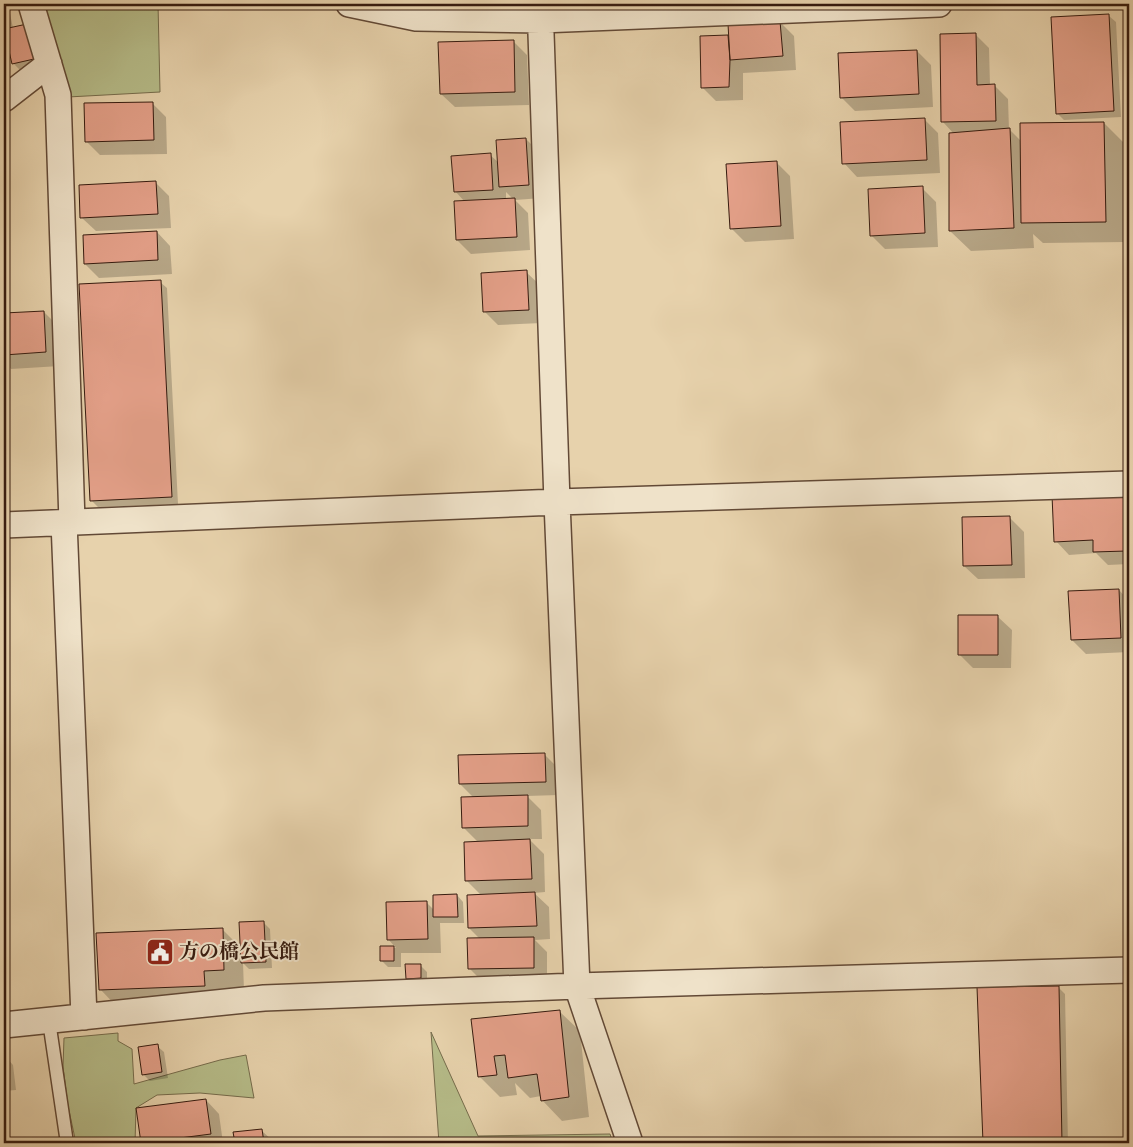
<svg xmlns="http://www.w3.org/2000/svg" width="1133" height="1147" font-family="'IM FELL DW Pica','Noto Serif JP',serif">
  <rect width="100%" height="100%" fill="#e7d2ac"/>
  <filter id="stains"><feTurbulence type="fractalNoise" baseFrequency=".004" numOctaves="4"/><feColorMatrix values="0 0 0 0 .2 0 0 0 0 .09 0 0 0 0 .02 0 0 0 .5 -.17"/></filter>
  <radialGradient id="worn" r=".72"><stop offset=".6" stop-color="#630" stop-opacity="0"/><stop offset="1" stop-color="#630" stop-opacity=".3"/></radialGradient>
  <!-- green -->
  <path fill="#b6bc89" stroke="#766c4c" d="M41,4H158L160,92L68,97Z
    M431,1032L478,1136L610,1134L613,1143H439Z
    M118,1033V1041L132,1049L134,1084L220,1060L246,1055L254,1098L200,1093L157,1095L136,1108L135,1143H76L68,1106L63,1067L64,1038Z"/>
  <!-- shadow -->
  <path fill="#0003" fill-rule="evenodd" d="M4,4H8L13,28L40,65L20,70L13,63L7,34L4,35Z
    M1109,16L1116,22L1121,117L1064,120L1058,114Z
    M780,22L794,36L796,70L743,73V100L716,101L702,87L701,37H730Z
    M976,35L989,48L990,85H994L1008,99L1009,130H1010L1021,141L1104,123L1125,144L1126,242L1043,243L1033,234L1034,248L971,251L950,231L954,134L943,122Z
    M513,41L527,55L529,105L455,107L441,94Z
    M917,51L931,65L933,107L855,111L841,97Z
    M152,103L166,117L167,154L100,155L86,141Z
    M924,119L938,133L940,173L857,177L844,163Z
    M526,139L540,153L542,198L515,200L528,213L530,250L471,254L457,240L465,202L455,191L490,155L498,162ZM506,192L513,199H506Z
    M776,162L790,176L794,239L745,242L731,228Z
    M155,182L169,196L171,228L96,231L82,218Z
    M922,188L936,202L938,247L885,249L871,235Z
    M157,232L170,246L172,274L99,278L85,264Z
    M526,272L540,285L542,323L498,325L484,311Z
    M160,282L167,288L178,504L98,507L92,501Z
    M44,312L58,326L60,366L11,369L4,361V314Z
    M1124,493L1129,498V564L1108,565L1096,553L1069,555L1056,541Z
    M1010,518L1024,532L1025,578L978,579L964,566Z
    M1119,590L1129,601V652L1086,654L1072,640Z
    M998,617L1012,630L1011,668H973L959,654Z
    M544,754L558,768L559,795L527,796L541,810L542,839H529L544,854L545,892L534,893L549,907L550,939L535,940L547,952V982H483L469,968L480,939L469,928L481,895L467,881L465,843L478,842L463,827L474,798L460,784Z
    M457,895L463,902L464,923H440L441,953H401V967H388L382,961V948H396L388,939L426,902L434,910Z
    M263,922L270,929L272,968L249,969L243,963L244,990L120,1010L100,989L222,929L241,948Z
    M420,965L427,972V984L414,985L407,978Z
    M1058,987L1065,994L1068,1143H984L979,988Z
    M559,1011L580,1031L589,1117L562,1121L542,1100L541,1096L530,1098L515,1083L517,1095L500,1097L479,1076L472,1020Z
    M157,1046L164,1052L168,1078L150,1081L143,1074Z
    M4,1055L13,1065L16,1090L4,1091Z
    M206,1100L219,1114L223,1143H142Z
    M261,1130L275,1143H236L235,1133Z"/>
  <!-- building -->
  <path fill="#e4a089" stroke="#361b0f" d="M1109,14L1114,111L1056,114L1051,17Z
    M780,21L783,56L730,60L728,24Z
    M27,24L34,59L12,64L4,29Z
    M976,33L977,85L995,84L996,121L941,122L940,34Z
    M728,35L730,60L729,87L701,88L700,36Z
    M514,40L515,92L440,94L438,42Z
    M917,50L919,94L840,98L838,53Z
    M153,102L154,140L85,142L84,103Z
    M925,118L927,160L842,164L840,122Z
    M1104,122L1106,222L1021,223L1020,123Z
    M1010,128L1014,228L949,231V133Z
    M526,138L529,185L499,187L496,140Z
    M491,153L493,190L454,192L451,156Z
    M777,161L781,226L730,229L726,164Z
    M156,181L158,214L80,218L79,185Z
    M923,186L925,233L870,236L868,189Z
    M515,198L517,237L456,240L454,201Z
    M157,231L158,260L84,264L83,235Z
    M527,270L529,310L483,312L481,273Z
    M161,280L172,497L90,501L79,284Z
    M44,311L46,352L4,355V313Z
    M1124,491L1127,551L1093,552V540L1054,542L1052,495Z
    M1010,516L1012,565L963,566L962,517Z
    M1119,589L1121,638L1071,640L1068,591Z
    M958,615H998V655H958Z
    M545,753L546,782L459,784L458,755Z
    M528,795V826L462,828L461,797Z
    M530,839L532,879L465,881L464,842Z
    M535,892L537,926L468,928L467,895Z
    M457,894L458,917H433V895Z
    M427,901L428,939L387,940L386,902Z
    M264,921L266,962L241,963L239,922Z
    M223,928L224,970L204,971L205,986L99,990L96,933Z
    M534,937V968L468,969L467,938Z
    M380,946H394V961H380Z
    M405,964H421V978L406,979Z
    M1059,986L1062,1143H983L977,987Z
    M560,1010L569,1097L541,1101L537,1074L508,1078L505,1055L494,1056L497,1075L478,1077L471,1019Z
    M158,1044L162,1072L142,1075L138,1047Z
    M206,1099L211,1134L141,1143L136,1108Z
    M262,1129L264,1143H235L233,1132Z
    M12,1138L13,1143H4V1139Z"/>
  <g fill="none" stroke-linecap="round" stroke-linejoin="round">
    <!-- lane casing -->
    <g stroke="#624936" stroke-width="15">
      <path id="lane" d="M49,1021L67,1143"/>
    </g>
    <!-- street casing -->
    <g stroke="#624936" stroke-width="28">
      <path id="street" d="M31,4L58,95L72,522
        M349,4L416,18L541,20L939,4
        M540,4L557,502L577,986L630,1143
        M4,99L49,64
        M64,522L84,1017
        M4,525L557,502L1129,484
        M4,1025L264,998L577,986L1129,970"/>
    </g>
    <!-- lane -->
    <use href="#lane" stroke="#efe2c9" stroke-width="12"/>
    <!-- street -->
    <use href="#street" stroke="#efe2c9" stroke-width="25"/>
  </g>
  <!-- icons -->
  <defs>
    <g id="civic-square" transform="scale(1.4375)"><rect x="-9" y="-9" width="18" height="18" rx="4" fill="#8f2418" stroke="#efe2c9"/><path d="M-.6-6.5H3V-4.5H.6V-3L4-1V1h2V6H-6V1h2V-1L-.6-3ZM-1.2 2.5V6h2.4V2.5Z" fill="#fff"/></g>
  </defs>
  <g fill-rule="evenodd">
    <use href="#civic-square" x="160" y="952"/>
  </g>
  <g text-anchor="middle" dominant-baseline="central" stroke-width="4" stroke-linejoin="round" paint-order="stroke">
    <!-- poi labels -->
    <g font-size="20" font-weight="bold" fill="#361b0f" stroke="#efe2c9" text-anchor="start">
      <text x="179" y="952">方の橋公民館</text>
    </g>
  </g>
  <!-- margin -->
  <rect width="1133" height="1147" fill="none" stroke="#e7d2ac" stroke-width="20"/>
  <rect x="5" y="5" width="1123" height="1137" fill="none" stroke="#361b0f" stroke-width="2.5"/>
  <rect x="10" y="10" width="1113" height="1127" fill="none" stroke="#361b0f"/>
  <rect width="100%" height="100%" filter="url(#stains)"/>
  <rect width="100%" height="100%" fill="url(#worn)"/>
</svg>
